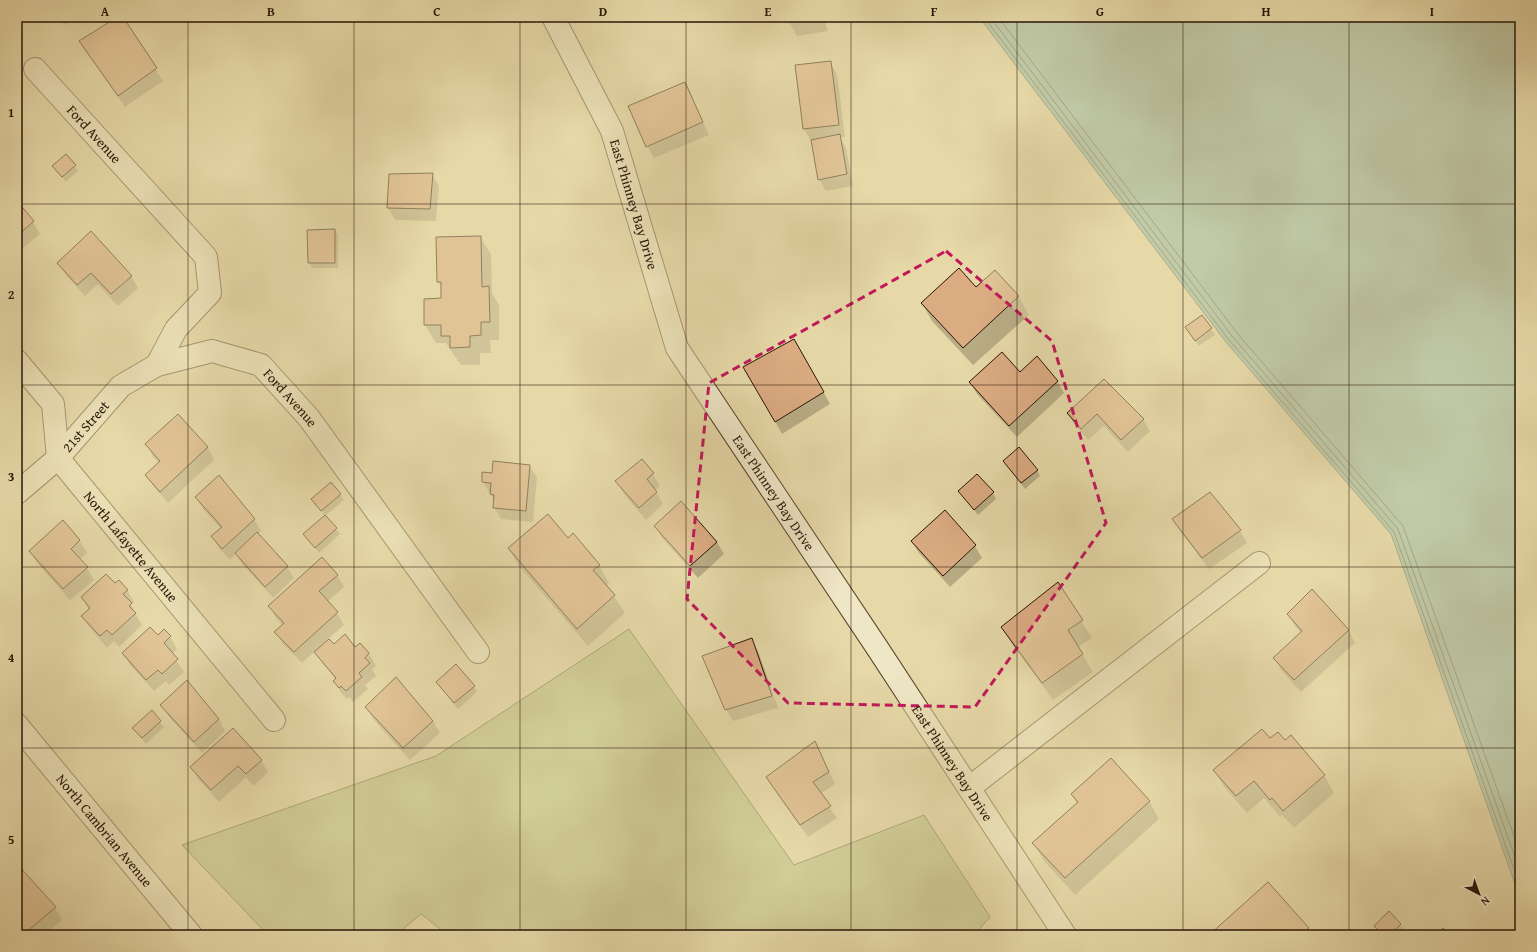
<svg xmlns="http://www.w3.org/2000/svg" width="1537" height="952" font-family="'Gentium Book Plus',serif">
  <rect width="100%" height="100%" fill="#e6d8a7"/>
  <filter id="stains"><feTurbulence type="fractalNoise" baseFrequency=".005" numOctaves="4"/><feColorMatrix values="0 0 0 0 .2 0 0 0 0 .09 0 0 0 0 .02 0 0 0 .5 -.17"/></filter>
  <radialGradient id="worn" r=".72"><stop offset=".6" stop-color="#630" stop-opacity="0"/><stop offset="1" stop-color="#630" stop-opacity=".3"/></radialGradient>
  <!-- green -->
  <path fill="#b9be84" stroke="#706a46" d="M629,629L794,865L924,815L990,917L974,935H448L421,914L396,935H268L182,845L436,756Z"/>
  <!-- water -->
  <path fill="#96baa8" stroke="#6a7868" d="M979,17H1520V898L1391,534L1226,342Z"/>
  <!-- shadow -->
  <path fill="#0003" d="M54,17H71L65,25Z
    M118,17H122L163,81L125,107L80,42Z
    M757,17H823L828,31L797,36L787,19L760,22Z
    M830,62L837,74L845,137H840L846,148L853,186L826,191L819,179L812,141H811L804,129L796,66Z
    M684,83L691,95L709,135L654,158L647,146Z
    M54,166H75L78,171L66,182Z
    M432,174L439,186L436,221L395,220L388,208Z
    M17,203L33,222L40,234L17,253Z
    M335,230L338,235V268H312L309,262Z
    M480,237L491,254L492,293L499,305V340H490L491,353H480V365H461L446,343H436L425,325V300L442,299V289L438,281Z
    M59,263L131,276L138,288L118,306L98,284L85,296L66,275Z
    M995,272L1019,297L1029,315L973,365L932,321L922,303L976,289Z
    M1202,316L1215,335L1199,346L1186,328Z
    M794,340L830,404L782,434L745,367Z
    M1104,380L1143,419L1150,431L1128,452L1104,426L1088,440L1075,425L1068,413Z
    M1057,381L1064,393L1017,437L977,394L970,382Z
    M178,416L208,448L214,460L168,503L154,487L147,475L159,463L153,457L147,445Z
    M641,460L653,474L660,486L655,490L663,504L646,520L624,494L617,482Z
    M1004,461L1037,470L1040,476L1025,489Z
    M530,466L537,478L533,522L501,519L494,507V500L483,482V473L493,474Z
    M959,491L993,493L996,499L978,515Z
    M1210,493L1240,531L1247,543L1209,569L1180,531L1173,519Z
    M340,494L344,500L325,516L340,534L319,553L304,534L325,516L312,499Z
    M196,497L254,519L261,531L258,534L287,567L294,578L273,598L243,565L236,554L230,560L219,548L213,536L221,529L203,509Z
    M63,522L80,541L87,553L79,560L87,568L94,580L70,600L37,563L30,551Z
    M655,526L717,542L724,554L698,578L662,538Z
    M568,539L599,565L609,583L606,586L614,596L625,613L588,646L519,566L509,549Z
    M912,541L975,546L982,558L950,587L919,553Z
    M337,575L344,587L327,602L337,613L344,625L328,639L334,645L355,648L360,644L369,654L376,666L372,669L376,676L365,685L368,689L353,702L349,697L347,699L341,693L334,681L336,680L323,664L315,651L302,663L283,644L276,632L283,626L276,618L270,606Z
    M1058,584L1092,638L1078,647L1093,672L1053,700L1013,645L1002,627Z
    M127,590L134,602L131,605L142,625L119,647L114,641L107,648L90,628L83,616L89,610L82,598Z
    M1312,590L1349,631L1355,643L1301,692L1281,670L1275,658L1301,633L1295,626L1288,614Z
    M164,630L170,637L177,649L172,654L184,672L169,685L166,681L154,691L130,665L123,653L158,637Z
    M751,639L758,651L778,708L733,721L726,709Z
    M396,679L433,721L440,733L410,760L373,719L366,707Z
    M437,682L474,686L477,692L458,709Z
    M162,705L219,719L225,731L202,753L169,717Z
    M152,712L164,727L146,744L133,728Z
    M1270,740L1285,742L1324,775L1334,793L1294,828L1282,815L1280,817L1264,798L1247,813L1225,788L1214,770Z
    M814,742L835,784L820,794L837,818L808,837L774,789L767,777Z
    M261,760L268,772L254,786L246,777L219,802L198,779L191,767Z
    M1072,795L1149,801L1159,819L1075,895L1044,861L1034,844L1077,804Z
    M17,866L55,908L62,920L44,935H22L17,929Z
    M1389,912L1404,930L1399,935H1382L1375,926Z
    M1308,928L1312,935H1211Z"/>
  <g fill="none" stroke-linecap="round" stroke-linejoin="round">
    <!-- shore -->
    <path stroke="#5f6858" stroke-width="1" d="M984,17L1229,340L1394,532L1520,886
      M990,17L1232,336L1398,529L1520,871
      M998,17L1237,333L1403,526L1520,853"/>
  </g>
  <!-- building -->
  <path fill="#dbab82" stroke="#281507" d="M117,17H123L157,68L118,96L79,41Z
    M831,61L839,125L803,129L795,65Z
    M685,82L703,122L646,147L628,106Z
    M840,134L847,174L818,180L811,140Z
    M66,154L76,165L62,177L52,166Z
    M433,173L430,209L387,208L389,174Z
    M17,201L34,221L17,236Z
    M335,229V263H308L307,230Z
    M91,231L132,276L111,294L91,273L77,285L57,263Z
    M481,236L482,287L489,286L490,322H481V335L470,336V347L450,348V336H441V325H424V299L441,298V282H437L436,237Z
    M959,268L976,287L995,270L1019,296L963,348L921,303Z
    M1202,315L1212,328L1195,341L1185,327Z
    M794,339L824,392L775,422L743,367Z
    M1002,352L1020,372L1037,356L1058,381L1009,426L969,382Z
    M1104,379L1144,419L1121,440L1097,414L1081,429L1067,413Z
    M178,414L208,447L160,492L145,475L160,461L145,444Z
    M1019,447L1038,470L1021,483L1003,461Z
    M642,459L654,473L647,479L657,492L639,508L615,481Z
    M493,461L530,465L526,511L493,508L494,495L490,494L491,483L482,482V472L492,473Z
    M977,474L994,492L974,510L958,491Z
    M219,475L255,519L222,549L211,536L222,527L195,497Z
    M331,482L341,494L321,511L311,499Z
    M1210,492L1241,530L1202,558L1172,519Z
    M681,501L717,542L690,566L654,526Z
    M945,510L976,545L943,576L911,541Z
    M548,514L568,538L573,533L600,565L593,570L615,595L577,629L508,548Z
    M325,515L337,528L315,548L303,534Z
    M63,520L80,540L71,549L88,567L63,589L29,551Z
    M257,532L288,566L265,587L235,553Z
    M322,557L338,575L319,591L338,612L294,652L274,632L284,623L268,606Z
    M106,574L115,583L119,580L128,590L123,594L132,603L129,606L136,613L112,635L107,630L100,636L81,616L90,608L81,597Z
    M1058,582L1083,620L1068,630L1083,654L1042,683L1001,627Z
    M1312,589L1349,630L1294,680L1273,658L1302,631L1287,614Z
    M150,627L158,635L164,629L171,636L164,643L178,659L162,674L158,670L146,680L122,653Z
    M345,634L355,647L360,643L369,653L365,658L370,663L359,673L362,677L346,691L341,686L339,688L333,681L336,678L314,652L329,639L334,644Z
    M752,638L772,696L725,710L702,656Z
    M456,664L475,686L454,703L436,682Z
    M396,677L433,721L403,748L365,707Z
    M187,680L219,719L194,742L160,705Z
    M152,710L161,721L142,738L132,728Z
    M233,728L262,760L246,774L238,766L211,790L190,767Z
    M1262,729L1270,738L1278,732L1285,740L1291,735L1325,775L1283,811L1272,798L1270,800L1254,781L1236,796L1213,770Z
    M815,741L829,772L813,782L831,806L800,825L766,777Z
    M1111,758L1150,801L1065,878L1032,843L1078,802L1071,794Z
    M17,864L56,907L24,934L17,926Z
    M1268,882L1309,928L1301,935H1209Z
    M1389,911L1401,924L1390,935H1383L1374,926Z
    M1443,928L1450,935H1435Z"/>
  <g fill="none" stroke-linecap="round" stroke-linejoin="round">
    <!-- minor casing -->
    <g stroke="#58462f" stroke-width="24">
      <g id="minor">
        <path id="s1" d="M553,17L612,131L677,348L878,649L1065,935"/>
        <path id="s2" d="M35,69L206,257L210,293L176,329L157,365"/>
        <path id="s3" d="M17,361L53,404L58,458L274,720"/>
        <path id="s4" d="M17,493L58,458L121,386L157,365L212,351L261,365L309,418L478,652"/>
        <path id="s5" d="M17,725L191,935"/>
        <path d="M969,788L1259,563"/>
      </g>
    </g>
    <!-- minor -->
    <use href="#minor" stroke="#efe6c6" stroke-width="22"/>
  </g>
  <!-- marked area -->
  <path d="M0 0H1537V952H0ZM946,251L1052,341L1106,523L975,707L788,703L687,599L709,383Z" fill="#e6d8a7" fill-opacity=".55" fill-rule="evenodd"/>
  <path fill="none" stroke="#c2185b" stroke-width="3" stroke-dasharray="8 5" stroke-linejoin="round" d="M946,251L1052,341L1106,523L975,707L788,703L687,599L709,383Z"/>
  <!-- grid -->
  <path fill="none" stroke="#281507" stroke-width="1" stroke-opacity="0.55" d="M188,17V935M354,17V935M520,17V935M686,17V935M851,17V935M1017,17V935M1183,17V935M1349,17V935M17,204H1520M17,385H1520M17,567H1520M17,748H1520"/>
  <g text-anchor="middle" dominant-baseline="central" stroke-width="3" stroke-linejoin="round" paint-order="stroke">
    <!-- street labels -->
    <g font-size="14" fill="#281507" stroke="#efe6c6">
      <text stroke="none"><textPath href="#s2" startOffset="88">Ford Avenue</textPath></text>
      <text stroke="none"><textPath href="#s1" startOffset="205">East Phinney Bay Drive</textPath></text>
      <text stroke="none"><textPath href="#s4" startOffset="343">Ford Avenue</textPath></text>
      <text stroke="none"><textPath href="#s4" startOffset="96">21st Street</textPath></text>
      <text stroke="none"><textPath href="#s1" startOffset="529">East Phinney Bay Drive</textPath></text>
      <text stroke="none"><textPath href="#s3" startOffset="225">North Lafayette Avenue</textPath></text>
      <text stroke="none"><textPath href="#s1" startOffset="853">East Phinney Bay Drive</textPath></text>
      <text stroke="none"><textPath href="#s5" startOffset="137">North Cambrian Avenue</textPath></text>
    </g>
  </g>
  <!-- margin -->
  <rect width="1537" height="952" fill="none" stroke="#e6d8a7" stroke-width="44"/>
  <!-- north arrow -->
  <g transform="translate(1479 894) rotate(139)" stroke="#efe6c6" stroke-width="3" paint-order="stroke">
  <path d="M0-3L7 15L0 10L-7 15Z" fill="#281507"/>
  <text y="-6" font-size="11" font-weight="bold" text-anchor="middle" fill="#281507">N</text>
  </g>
  <rect x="22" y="22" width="1493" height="908" fill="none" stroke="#281507" stroke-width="1.5"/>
  <g font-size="13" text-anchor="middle" font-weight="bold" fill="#281507">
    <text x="105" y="16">A</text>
    <text x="271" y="16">B</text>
    <text x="437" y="16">C</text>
    <text x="603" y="16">D</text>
    <text x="768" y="16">E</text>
    <text x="934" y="16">F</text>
    <text x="1100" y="16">G</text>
    <text x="1266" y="16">H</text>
    <text x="1432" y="16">I</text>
    <text x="11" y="117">1</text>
    <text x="11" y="299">2</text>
    <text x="11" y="481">3</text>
    <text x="11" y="662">4</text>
    <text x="11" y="844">5</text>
  </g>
  <rect width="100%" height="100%" filter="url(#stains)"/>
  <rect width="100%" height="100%" fill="url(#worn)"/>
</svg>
